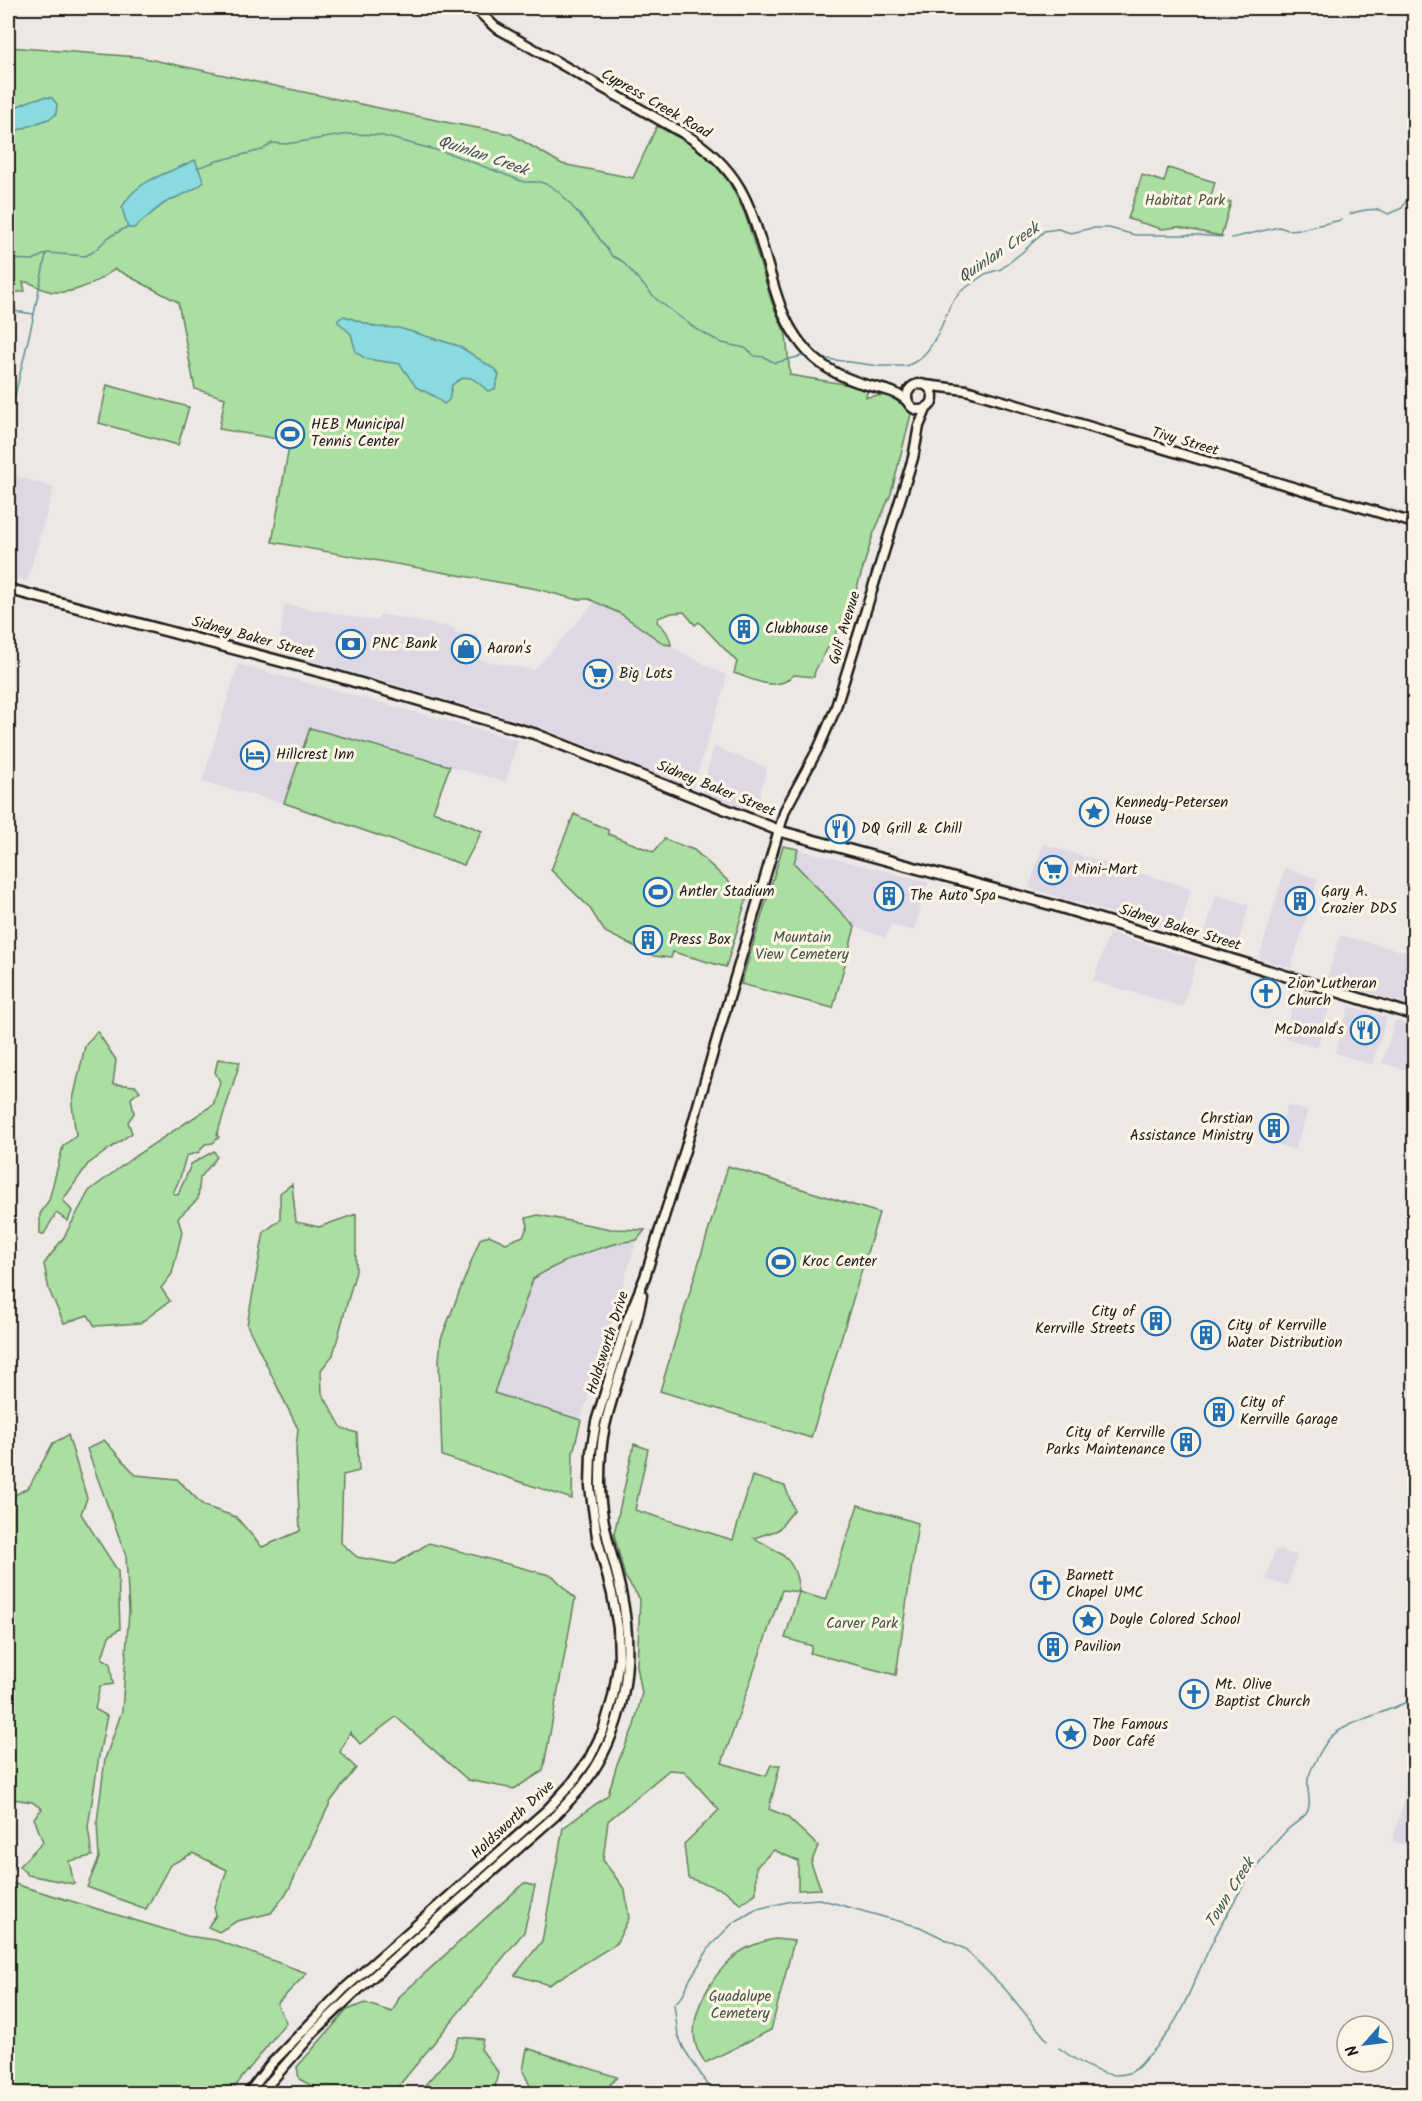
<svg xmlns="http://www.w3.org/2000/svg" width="1422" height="2101" font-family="Kalam,sans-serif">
  <rect width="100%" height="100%" fill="#eee8e5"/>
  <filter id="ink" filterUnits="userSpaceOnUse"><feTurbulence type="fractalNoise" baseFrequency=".0167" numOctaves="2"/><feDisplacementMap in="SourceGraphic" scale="12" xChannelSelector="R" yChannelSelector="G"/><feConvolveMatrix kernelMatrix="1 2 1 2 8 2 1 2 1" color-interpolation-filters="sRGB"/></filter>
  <g filter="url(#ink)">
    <!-- built -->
    <path fill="#ded8e4" d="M8,473L54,488L27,581L8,575Z
      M595,602L621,614L666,644L726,675L725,686L693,788L554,733L498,714L279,652L284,604L377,621L379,614L455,628V632L479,636L475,659L534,670Z
      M238,664L518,740L506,782L310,728L284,803L202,782Z
      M714,746L767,768L755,814L704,793L702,789Z
      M1043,844L1191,888L1179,933L1029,888Z
      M798,849L928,882L914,931L891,925L886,938L855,927L794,863Z
      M1285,868L1318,879L1291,968L1259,958Z
      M1216,895L1249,905L1236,951L1202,941Z
      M1109,933L1197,959L1183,1007L1093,981Z
      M1340,935L1414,954V1007L1327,979Z
      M1303,991L1332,1000L1317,1048L1283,1037L1297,993Z
      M1349,1006L1387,1017L1372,1065L1335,1053Z
      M1395,1020L1414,1026V1069H1402L1382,1063Z
      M1287,1105L1308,1111L1295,1150L1276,1144Z
      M637,1240L581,1420L493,1394L532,1279L550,1269L607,1246L621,1242Z
      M1275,1549L1297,1555L1288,1586L1266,1580Z
      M1413,1781H1414V1847L1392,1841L1406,1795L1403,1794L1407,1783L1411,1784Z"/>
    <!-- green -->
    <path fill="#aadfa1" stroke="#637e5e" stroke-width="1.5" d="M8,47L139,57L450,123L511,134L562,164L633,178L657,126L685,141L709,158L729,182L745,214L772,303L786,335L790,375L868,388L866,397C893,394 893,393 911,414L891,494L873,535L852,604L815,671L814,677L794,675C776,693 755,680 734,673L737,662L699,622L695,625L684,612L672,613L658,618L657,622C665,628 670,635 671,645L664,644L621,614L589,599H574L537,589L272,542L290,441L219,429L225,398L195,389L178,302L115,269C96,283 68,298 45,290C37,287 31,281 23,282L25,291L8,294Z
      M1168,168L1215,182L1211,196L1231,202L1221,236L1178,227L1162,229L1128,219L1142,175L1164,182Z
      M107,385L189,407L178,445L99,423Z
      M310,728L450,766L433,811L482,831L464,865L284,803Z
      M574,814L608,830V834L654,852L664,839L694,850L738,890L748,894L726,967L673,952L671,958L654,956L605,932L589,907L551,870Z
      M783,846L798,849L794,863L855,927L833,1008L741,984Z
      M97,1031L116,1060L113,1084L136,1086L140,1091L131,1098L134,1113L128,1122L132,1133L88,1164L63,1200L72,1211L68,1221L56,1213L44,1234H40V1214L49,1200L63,1146L76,1136L72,1104L85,1046Z
      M218,1059L240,1062L217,1135L219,1137L213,1143L205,1144L199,1152L186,1156L180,1178L173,1193L178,1195C182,1184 187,1176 191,1164L214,1151L217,1157L200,1178L198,1199L178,1218L182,1232L172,1274L161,1288L170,1301L140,1323L95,1326L88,1315L64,1323L49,1290L44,1264L64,1237L89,1191L135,1156L213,1105L220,1082L215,1072Z
      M728,1166L879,1213L811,1438L660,1391Z
      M292,1184L296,1222L319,1227L356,1214V1271L333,1355L321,1370L322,1393L342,1428L357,1433L359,1471L343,1475L341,1543L357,1557L395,1564L429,1543L553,1576L575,1599L543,1771L514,1789L468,1780L396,1717L360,1744L350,1732L340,1752L356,1768L331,1801L288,1891L271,1913L237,1921L219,1932L208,1927L216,1915L214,1907L227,1870L193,1853L170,1865L146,1909L87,1887L99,1858L97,1822L105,1759L122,1711L129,1611L126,1556L87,1449L104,1440L136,1475L177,1479L204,1506L236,1517L262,1547L300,1531L296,1449L298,1429L247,1325L264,1232L280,1220V1193Z
      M538,1215L611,1229L645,1230L637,1240C606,1243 558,1262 533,1279L494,1393L581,1420L573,1453L572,1499L442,1456L439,1360L441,1339L480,1239L489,1235L506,1243L523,1236L528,1226L526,1218Z
      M68,1435L87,1498L81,1514L118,1571L120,1629L109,1636L102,1658L110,1663L113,1684L100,1686L95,1709L107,1716L100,1750L88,1827L92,1856L69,1861L74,1884L28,1875L19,1866L43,1842L34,1818L42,1809L32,1802L8,1798V1499L29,1487L53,1443Z
      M634,1444L648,1449L635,1510L733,1540L752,1476L785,1486L794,1510L778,1530L754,1538C782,1554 796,1557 799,1592L826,1600L858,1505L918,1523L896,1675L810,1653L812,1646L785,1638L799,1592L782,1590L722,1763L766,1776L771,1765H780L769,1809L786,1816L818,1846L811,1863L821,1889L798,1890V1861L774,1850L756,1867V1893L741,1904L724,1890L688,1878L684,1844L719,1810L684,1771L669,1770L608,1821L603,1860L625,1890L629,1918L616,1944L549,1985L515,1975L542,1941L563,1828L608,1795L617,1764L634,1726L642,1693L637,1666L640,1599L625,1577L614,1534Z
      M8,1882L187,1936L216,1940L307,1973L277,2004L286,2022L230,2093H8Z
      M524,1883L535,1886L524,1932L393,2093H325L299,2079L297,2067L347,2010L365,2003L392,2012L400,1996Z
      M775,1939L794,1941L771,2030L705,2063C702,2057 698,2052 696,2046C687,2014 713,1974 736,1955C746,1947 762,1941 775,1939Z
      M459,2037L483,2039L481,2049L498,2072L494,2093H418L452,2054Z
      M527,2048L617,2077L603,2093H524L530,2086L523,2071Z"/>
    <!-- water -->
    <path fill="#89dbe0" stroke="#5d8f92" stroke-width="1.5" d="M45,97L52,98L57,104L56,114L51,118L8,134V110L35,99Z
      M195,160L204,182C192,193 179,195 165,203C154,210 145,220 134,228H128L122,208C134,180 170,173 195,160Z
      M344,316L376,327L399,328L459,346L496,370L499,375L495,389L488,391C475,380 469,370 452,385L449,400L444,404L434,396L416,387L400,364L366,359L356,352L351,334L338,322V320Z"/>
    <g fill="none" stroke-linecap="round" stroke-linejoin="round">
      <!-- stream -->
      <path stroke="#5d8f92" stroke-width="1.5" d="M197,168L217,161L262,150L272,143L286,144L349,134L379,135L451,154L524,182H540L551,186L561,194L594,231L612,256L622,261L656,299L696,329L722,343L745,348L755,356L764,357L775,363L801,356L806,357
        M1350,214C1361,210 1377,206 1388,214L1402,208L1414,186
        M1232,238L1279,227L1288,230L1302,229L1341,220
        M8,259L33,260L47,253L85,256L93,252L109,237L127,227
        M8,310L33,314
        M820,358L879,366H907L920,359L928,350L938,334L951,304L960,292L985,274L1001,269L1025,250L1044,231L1058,229L1071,233L1092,228H1109L1135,235H1195L1223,237
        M8,425L33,319L46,254
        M1059,2048C1078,2062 1109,2084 1133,2071C1138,2068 1143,2062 1146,2058C1178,2029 1191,1987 1209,1949C1220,1926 1233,1903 1246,1881C1258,1863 1271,1847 1286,1831C1292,1825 1301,1820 1306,1814C1313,1804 1306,1791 1308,1779C1310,1770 1323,1746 1329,1739C1343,1722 1392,1712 1414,1698
        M714,2094L684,2049L678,2035L674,2004L682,1997L690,1979L711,1945L733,1923L757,1909L792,1901L819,1899L920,1927L965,1949L1005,1989L1047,2040"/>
      <!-- secondary casing -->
      <g stroke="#1c1c1c" stroke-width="13">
        <path id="secondary" d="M475,8L495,27L683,133C747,172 752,213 772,280C779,304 786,325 802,345C818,366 842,378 867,385C882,389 897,391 908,402
          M907 397a13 13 0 1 1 26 0a13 13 0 1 1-26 0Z
          M925,385L966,390L1414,523
          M248,2094L270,2065L344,1989L548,1809L572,1783L589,1759L603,1731L613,1697L619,1660L618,1628L612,1594L597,1537L590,1487L591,1452L596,1422L627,1321L645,1277L686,1147L718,1035L785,810L819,747L835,710L913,458L919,426L927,407
          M260,2094L314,2032L351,1996L555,1816C563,1807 572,1798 580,1789C625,1734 636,1660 621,1592C613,1555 599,1519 600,1480C600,1463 601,1444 605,1426C615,1382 634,1341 642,1295"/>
      </g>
      <!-- primary casing -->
      <g stroke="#1c1c1c" stroke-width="14">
        <path id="primary" d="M8,589L325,673L535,734L783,832L1056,906L1414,1015"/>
      </g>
      <!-- secondary -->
      <use href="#secondary" stroke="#fcf5e5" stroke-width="8"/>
      <!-- primary -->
      <use href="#primary" stroke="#fcf5e5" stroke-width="9"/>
    </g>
  </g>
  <!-- icons -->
  <defs>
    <g id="stadium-ring" transform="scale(1.5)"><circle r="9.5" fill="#fcf5e5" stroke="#1f6fb2" stroke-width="1.5"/><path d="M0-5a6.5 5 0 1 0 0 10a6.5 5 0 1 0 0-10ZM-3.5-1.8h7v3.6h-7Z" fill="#1f6fb2"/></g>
    <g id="building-ring" transform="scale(1.5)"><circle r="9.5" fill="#fcf5e5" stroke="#1f6fb2" stroke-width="1.5"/><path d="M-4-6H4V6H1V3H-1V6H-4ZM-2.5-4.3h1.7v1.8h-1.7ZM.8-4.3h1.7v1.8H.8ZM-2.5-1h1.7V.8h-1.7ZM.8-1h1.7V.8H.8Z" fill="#1f6fb2"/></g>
    <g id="bank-ring" transform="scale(1.5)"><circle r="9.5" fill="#fcf5e5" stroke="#1f6fb2" stroke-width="1.5"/><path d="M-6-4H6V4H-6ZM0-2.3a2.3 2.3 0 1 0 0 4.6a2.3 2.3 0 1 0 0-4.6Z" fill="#1f6fb2"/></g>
    <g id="shop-ring" transform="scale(1.5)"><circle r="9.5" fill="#fcf5e5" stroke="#1f6fb2" stroke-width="1.5"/><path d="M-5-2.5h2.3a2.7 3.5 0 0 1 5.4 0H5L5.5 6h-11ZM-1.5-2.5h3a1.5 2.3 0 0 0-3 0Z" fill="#1f6fb2"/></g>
    <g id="supermarket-ring" transform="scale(1.5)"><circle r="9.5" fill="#fcf5e5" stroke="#1f6fb2" stroke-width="1.5"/><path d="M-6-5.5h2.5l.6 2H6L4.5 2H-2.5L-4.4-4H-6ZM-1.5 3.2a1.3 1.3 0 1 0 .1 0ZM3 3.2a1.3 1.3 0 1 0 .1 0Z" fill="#1f6fb2"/></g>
    <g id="hotel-ring" transform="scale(1.5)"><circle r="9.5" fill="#fcf5e5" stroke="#1f6fb2" stroke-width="1.5"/><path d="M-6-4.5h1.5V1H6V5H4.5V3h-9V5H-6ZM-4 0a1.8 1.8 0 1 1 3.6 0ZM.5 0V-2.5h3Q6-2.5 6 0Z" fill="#1f6fb2"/></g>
    <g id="sight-ring" transform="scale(1.5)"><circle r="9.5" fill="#fcf5e5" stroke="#1f6fb2" stroke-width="1.5"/><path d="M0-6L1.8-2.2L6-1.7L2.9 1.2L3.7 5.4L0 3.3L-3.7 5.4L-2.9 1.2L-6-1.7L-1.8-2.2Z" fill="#1f6fb2"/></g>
    <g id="restaurant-ring" transform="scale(1.5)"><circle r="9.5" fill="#fcf5e5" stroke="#1f6fb2" stroke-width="1.5"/><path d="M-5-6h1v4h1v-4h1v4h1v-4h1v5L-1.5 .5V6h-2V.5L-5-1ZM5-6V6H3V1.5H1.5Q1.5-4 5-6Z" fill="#1f6fb2"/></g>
    <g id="church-ring" transform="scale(1.5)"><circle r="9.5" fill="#fcf5e5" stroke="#1f6fb2" stroke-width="1.5"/><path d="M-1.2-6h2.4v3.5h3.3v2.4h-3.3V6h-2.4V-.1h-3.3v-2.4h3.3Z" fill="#1f6fb2"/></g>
  </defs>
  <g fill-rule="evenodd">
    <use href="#stadium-ring" x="290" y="434"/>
    <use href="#building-ring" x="744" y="629"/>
    <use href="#bank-ring" x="351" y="644"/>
    <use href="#shop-ring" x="466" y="649"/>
    <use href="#supermarket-ring" x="598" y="674"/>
    <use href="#hotel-ring" x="255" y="755"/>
    <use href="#sight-ring" x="1094" y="812"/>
    <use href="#restaurant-ring" x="840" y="829"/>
    <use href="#supermarket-ring" x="1053" y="870"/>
    <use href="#stadium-ring" x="658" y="892"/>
    <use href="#building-ring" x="889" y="896"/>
    <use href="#building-ring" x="1300" y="901"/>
    <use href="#building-ring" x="648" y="940"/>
    <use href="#church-ring" x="1266" y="993"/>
    <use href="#restaurant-ring" x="1365" y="1030"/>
    <use href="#building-ring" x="1274" y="1128"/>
    <use href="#stadium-ring" x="781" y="1262"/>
    <use href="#building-ring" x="1156" y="1321"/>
    <use href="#building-ring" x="1206" y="1335"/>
    <use href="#building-ring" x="1219" y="1412"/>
    <use href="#building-ring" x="1186" y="1442"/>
    <use href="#church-ring" x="1045" y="1585"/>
    <use href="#sight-ring" x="1088" y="1620"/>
    <use href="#building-ring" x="1053" y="1647"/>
    <use href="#church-ring" x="1194" y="1694"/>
    <use href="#sight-ring" x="1071" y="1734"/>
  </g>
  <g text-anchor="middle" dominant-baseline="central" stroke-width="6" stroke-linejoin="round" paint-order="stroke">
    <!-- street labels -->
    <g font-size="15" fill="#1c1c1c" stroke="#fcf5e5">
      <text transform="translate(656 104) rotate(30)">Cypress Creek Road</text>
      <text transform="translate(1185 442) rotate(16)">Tivy Street</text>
      <text transform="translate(845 628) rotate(-73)">Golf Avenue</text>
      <text transform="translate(253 638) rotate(15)">Sidney Baker Street</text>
      <text transform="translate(716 789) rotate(22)">Sidney Baker Street</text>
      <text transform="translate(1180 928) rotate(17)">Sidney Baker Street</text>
      <text transform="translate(608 1343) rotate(-72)">Holdsworth Drive</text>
      <text transform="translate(513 1820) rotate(-43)">Holdsworth Drive</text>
    </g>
    <!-- park labels -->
    <g font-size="15" fill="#475644" stroke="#fcf5e5">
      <text x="1185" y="201">Habitat Park</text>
      <text x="802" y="938">Mountain<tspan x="802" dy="17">View Cemetery</tspan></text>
      <text x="862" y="1624">Carver Park</text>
      <text x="740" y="1997">Guadalupe<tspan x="740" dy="17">Cemetery</tspan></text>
    </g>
    <!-- poi labels -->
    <g font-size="15" fill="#1c1c1c" stroke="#fcf5e5" text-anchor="start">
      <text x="311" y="425">HEB Municipal<tspan x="311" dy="17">Tennis Center</tspan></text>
      <text x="765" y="629">Clubhouse</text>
      <text x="372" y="644">PNC Bank</text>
      <text x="487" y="649">Aaron's</text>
      <text x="619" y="674">Big Lots</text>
      <text x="276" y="755">Hillcrest Inn</text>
      <text x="1115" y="803">Kennedy-Petersen<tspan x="1115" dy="17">House</tspan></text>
      <text x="861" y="829">DQ Grill &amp; Chill</text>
      <text x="1074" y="870">Mini-Mart</text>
      <text x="679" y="892">Antler Stadium</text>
      <text x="1321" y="892">Gary A.<tspan x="1321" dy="17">Crozier DDS</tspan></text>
      <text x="910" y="896">The Auto Spa</text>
      <text x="669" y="940">Press Box</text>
      <text x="1287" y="984">Zion Lutheran<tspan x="1287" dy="17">Church</tspan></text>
      <text x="1344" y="1030" text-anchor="end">McDonald's</text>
      <text x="1253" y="1119" text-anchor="end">Chrstian<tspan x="1253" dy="17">Assistance Ministry</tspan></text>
      <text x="802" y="1262">Kroc Center</text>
      <text x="1135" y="1312" text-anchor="end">City of<tspan x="1135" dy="17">Kerrville Streets</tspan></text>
      <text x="1227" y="1326">City of Kerrville<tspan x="1227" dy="17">Water Distribution</tspan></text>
      <text x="1240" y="1403">City of<tspan x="1240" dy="17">Kerrville Garage</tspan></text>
      <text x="1165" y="1433" text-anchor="end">City of Kerrville<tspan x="1165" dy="17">Parks Maintenance</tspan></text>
      <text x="1066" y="1576">Barnett<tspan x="1066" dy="17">Chapel UMC</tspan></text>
      <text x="1109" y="1620">Doyle Colored School</text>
      <text x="1074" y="1647">Pavilion</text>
      <text x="1215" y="1685">Mt. Olive<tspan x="1215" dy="17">Baptist Church</tspan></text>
      <text x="1092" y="1725">The Famous<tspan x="1092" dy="17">Door Café</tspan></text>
    </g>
    <!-- water labels -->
    <g font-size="16" font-style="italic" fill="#3d5557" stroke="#fcf5e5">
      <text transform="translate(483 156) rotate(19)">Quinlan Creek</text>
      <text transform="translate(999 253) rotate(-34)">Quinlan Creek</text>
      <text transform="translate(1230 1893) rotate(-58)">Town Creek</text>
    </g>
  </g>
  <!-- margin -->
  <rect width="1422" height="2101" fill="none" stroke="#fcf5e5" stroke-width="30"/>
  <rect x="15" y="15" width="1392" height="2071" fill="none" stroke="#1c1c1c" stroke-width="2" filter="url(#ink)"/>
  <!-- north arrow -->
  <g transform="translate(1365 2044) rotate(242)"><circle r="28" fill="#fcf5e5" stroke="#a29e95" stroke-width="1.5"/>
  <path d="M0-4.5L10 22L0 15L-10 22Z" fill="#1f6fb2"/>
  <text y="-9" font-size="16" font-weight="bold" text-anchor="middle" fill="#1c1c1c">N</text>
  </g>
</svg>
